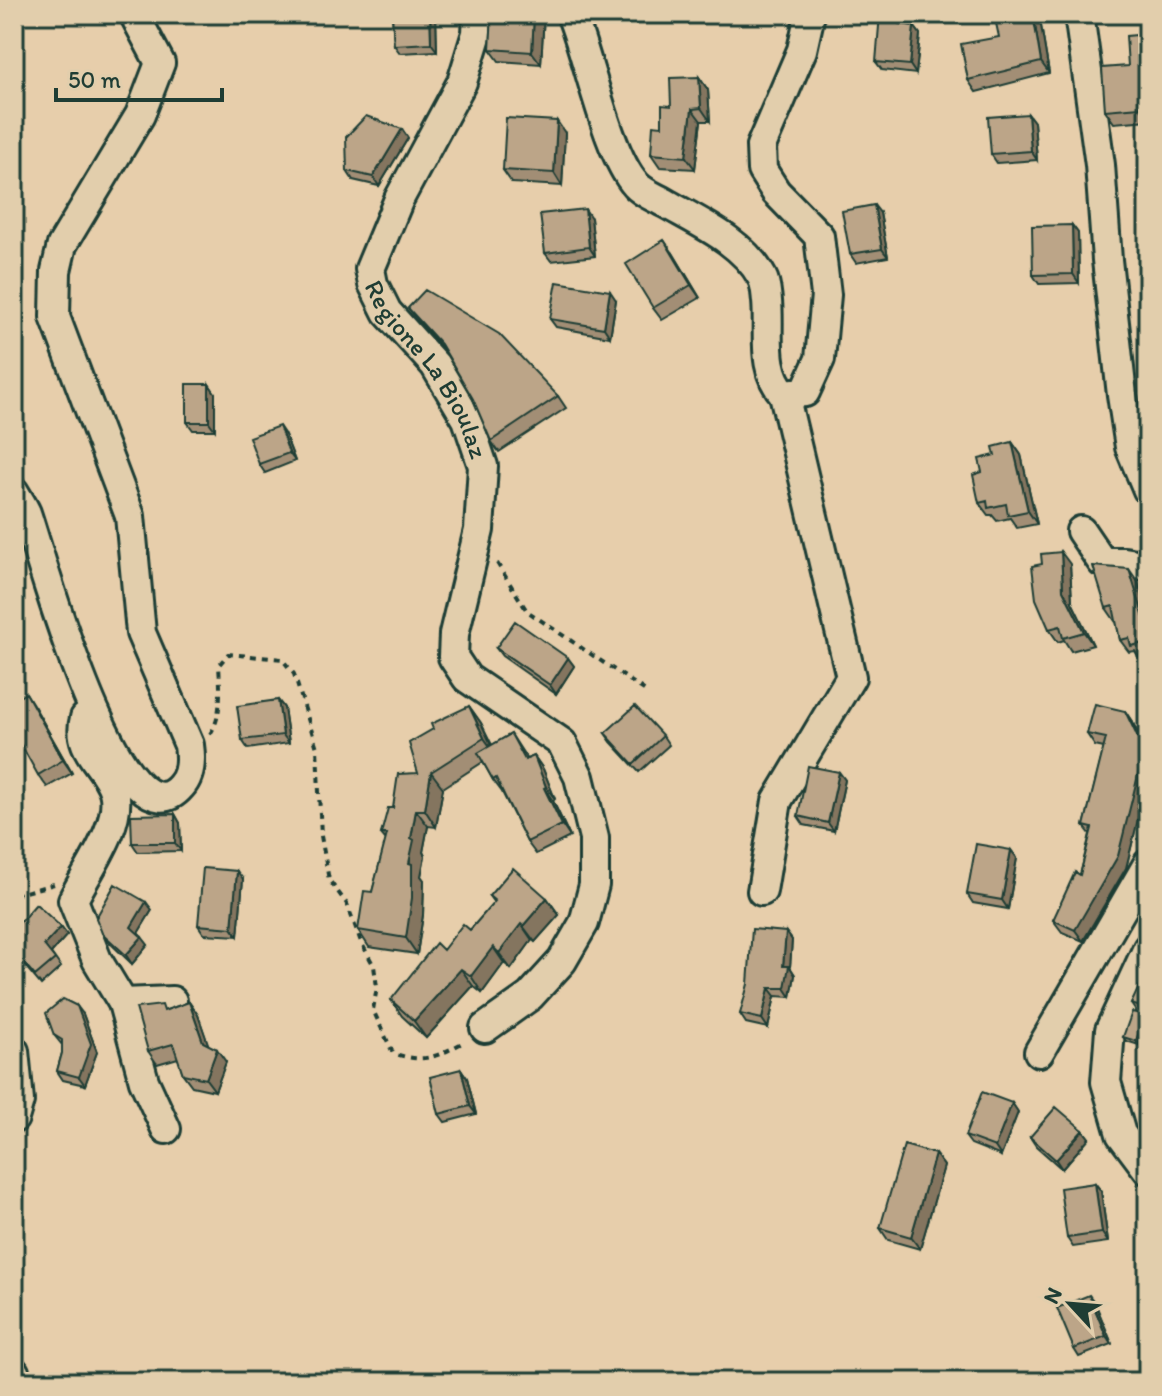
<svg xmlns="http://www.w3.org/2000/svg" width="1162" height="1396" font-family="Itim,sans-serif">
  <rect width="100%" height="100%" fill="#e7ceab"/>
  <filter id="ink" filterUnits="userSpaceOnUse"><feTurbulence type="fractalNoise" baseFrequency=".0125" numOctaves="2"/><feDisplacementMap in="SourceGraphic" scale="16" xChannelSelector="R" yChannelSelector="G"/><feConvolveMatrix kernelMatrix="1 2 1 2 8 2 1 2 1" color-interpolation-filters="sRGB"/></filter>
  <g filter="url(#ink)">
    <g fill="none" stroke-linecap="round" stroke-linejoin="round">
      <!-- minor casing -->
      <g stroke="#1f3d34" stroke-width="34">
        <g id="minor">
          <path id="s1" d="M478,14L477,33L462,82L399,199L370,269L373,284L387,312L435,365L467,419L483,466L479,530L454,634L453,657L467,678L562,743L579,777L594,838V885L584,923L562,961L530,996L485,1028"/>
          <path d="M571,14C589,58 607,153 636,185C643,193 657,198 667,204C700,223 743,242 762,277C766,284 766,293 767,301C770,332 761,370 784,394L805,392L820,359L826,295L819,236L776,192L762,170L761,146L802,50L810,14"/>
          <path d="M1079,14L1100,165L1107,260L1122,395L1130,447L1148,490"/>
          <path d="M14,492C18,499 23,506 26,513C38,546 120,858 181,786C191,775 191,759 189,745L141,633L130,516L55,317L56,271L62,245L140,115L160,63L134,14"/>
          <path d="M1081,531L1102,562H1124L1148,566"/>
          <path d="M95,713L85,718C76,751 106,764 114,791C123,824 87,870 73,900L97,960L123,1003L144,1081L166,1129"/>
          <path d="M762,891L777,801L851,677L784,394"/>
          <path d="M1148,948L1110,1030L1106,1082L1121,1134L1148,1170"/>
          <path d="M123,1003L172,1001"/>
          <path d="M14,1051L19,1101L14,1118"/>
          <path d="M1039,1052L1148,864"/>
          <path d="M14,1372L18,1382"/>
        </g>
      </g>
      <!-- path -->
      <path stroke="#1f3d34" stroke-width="4" stroke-dasharray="6 6" stroke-linecap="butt" d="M497,563L527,611L647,692
        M210,734C223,716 220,685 219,665L228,654L282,659L294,674L317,748L321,836L329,880L347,904L361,942L374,966L377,987L373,1010L393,1053C424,1064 436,1057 464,1042
        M14,895L54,884"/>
      <!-- minor -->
      <use href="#minor" stroke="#e2ceac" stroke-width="28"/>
    </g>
    <!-- wall -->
    <path fill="#a28e75" stroke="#1f3d34" stroke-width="2" d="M392,14H436L437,51L400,53L394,45Z
      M492,14H544L541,64L499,61L490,49Z
      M911,14L908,25L914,26L920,34L916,74L882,70L876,62Z
      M1039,14L1049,73L976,92L968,80L999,37Z
      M1148,34V120L1114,123L1105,110L1128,66Z
      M699,77L708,90L710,121H701L695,169L660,167L651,154L671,106Z
      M1028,114L1034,122L1037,160L997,163L991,154Z
      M402,129L408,138L379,186L353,180L347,171Z
      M565,133L562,186L512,183L503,170Z
      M880,213L888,257L856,263L850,254Z
      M591,218L595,256L551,261L545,253Z
      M1072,225L1078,233L1079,283L1039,284L1033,275Z
      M1148,252V294H1144L1138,285Z
      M673,253L700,298L662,320L653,308Z
      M616,300L610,337L556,327L550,319Z
      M408,308L558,396L566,408L499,452L491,441L473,399L446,352L417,319Z
      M209,384L215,393V430H193L187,422Z
      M285,435L295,461L265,473L259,464Z
      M1012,442L1021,455L1037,524L1017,528L1010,518L997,521L992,515H988L979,503L982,472L995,455Z
      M1070,564L1072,602L1093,645L1071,651L1064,640L1058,642L1049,629Z
      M1138,582L1148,614V657L1140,659L1135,651L1129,652L1120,640L1116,620L1115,621L1106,608Z
      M496,648L568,658L574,666L556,694L502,656Z
      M278,700L284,708L289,743L248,749L242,740Z
      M34,706L72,773L47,787L38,775Z
      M469,706L481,723L492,745L511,734L527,759L534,756L543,769L555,799L553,801L570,837L536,854L527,842L502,792L493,780L483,762L443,788L436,827L428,826L423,852L425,856L421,876L424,880L423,915L417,954L369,947L358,930L372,892L386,840L381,834L393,808Z
      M1125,711L1133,723L1140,737L1148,734V779L1126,868L1083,941L1062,932L1053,920L1080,875L1090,834L1084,826L1104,748L1095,746L1087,734Z
      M605,733L663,736L669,745L639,772L611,742Z
      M839,772L845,780L834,831L804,825L798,816Z
      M175,814L180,823L181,851L138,852L132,843Z
      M1011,850L1017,858L1008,909L973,903L967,894Z
      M243,879L238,936L204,934L198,925Z
      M489,896L547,898L559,915L535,942L532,940L511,969L504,963L482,993L473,986L426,1038L402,1016L391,1000L443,950L470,930L494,903Z
      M146,902L152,910L138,933L148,945L132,964L108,941L102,933Z
      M61,927L67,935L51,953L61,967L41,985L14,953V929Z
      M786,932L792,940L790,967L795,975L791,997L775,996L768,1028L746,1023L740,1014Z
      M1148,975V1016L1137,1013L1131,1004Z
      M189,1002L198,1015L208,1045L226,1062L215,1091L192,1086L183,1074L178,1058L157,1064L148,1051L166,1010Z
      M83,1014L97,1052L85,1085L63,1080L57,1071L62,1053V1045L54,1035Z
      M1147,1020L1139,1045L1126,1041L1123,1037Z
      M461,1069L467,1078L476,1114L445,1122L439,1114Z
      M1012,1103L1018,1112L1001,1156L971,1144L965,1136Z
      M1083,1130L1089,1138L1062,1169L1036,1146L1030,1137Z
      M935,1154L944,1166L920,1249L888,1240L880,1228Z
      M1095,1183L1101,1191L1108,1242L1073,1247L1067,1238Z
      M1095,1303L1112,1344L1079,1357L1074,1349Z"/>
    <!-- shaded-wall -->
    <path fill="#84745f" stroke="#1f3d34" stroke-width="2" d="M430,14H436L437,51L431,43Z
      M534,14H544L541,64L532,52Z
      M903,14H911L906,33L900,24Z
      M1033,14H1039L1049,73L1041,62Z
      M914,26L920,34L916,74L910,65Z
      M699,77L708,90L710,121L701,108Z
      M1139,88L1148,101V118L1140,107Z
      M692,109L701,121L695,169L686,157Z
      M1028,114L1034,122L1037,160L1031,151Z
      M557,121L565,133L562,186L554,173Z
      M402,129L408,138L379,186L373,177Z
      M874,205L880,213L888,257L882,249Z
      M585,209L591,218L595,256L589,247Z
      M1072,225L1078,233L1079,283L1073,274Z
      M664,240L673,253L700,298L691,285Z
      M610,291L616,300L610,337L604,328Z
      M209,384L215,393V430L209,422Z
      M279,426L285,435L295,461L289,453Z
      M1012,442L1021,455L1037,524L1028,511Z
      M1061,552L1070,564L1072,602L1093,645L1084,632L1063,590Z
      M1129,569L1138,582L1148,614V623L1144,618Z
      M568,658L574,666L556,694L550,685Z
      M26,693L34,706L72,773L63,760Z
      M278,700L284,708L289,743L283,735Z
      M469,706L481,723L496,755L484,738Z
      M1125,711L1133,723L1145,747L1148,735V779L1126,868L1083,941L1075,930L1138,738Z
      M534,756L543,769L555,799L546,787Z
      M431,772L443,788L436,827L425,810Z
      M839,772L845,780L834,831L828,823Z
      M544,788L553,801L570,837L562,825Z
      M416,810L428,826L423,852L425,856L421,876L424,880L423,915L417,954L406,938L411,838Z
      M175,814L180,823L181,851L175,843Z
      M1011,850L1017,858L1008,909L1002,900Z
      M237,871L243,879L238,936L232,928Z
      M547,898L559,915L535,942L523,926Z
      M146,902L152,910L137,935L131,927Z
      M521,924L532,940L511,969L499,953Z
      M61,927L67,935L50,954L44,945Z
      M786,932L792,940L790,967L795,975L791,997L785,988L783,966Z
      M142,937L148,945L132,964L126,955Z
      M493,947L504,963L482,993L471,976Z
      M461,969L473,986L426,1038L414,1021Z
      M769,988L775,996L768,1028L762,1019Z
      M189,1002L198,1015L212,1055L203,1042Z
      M77,1006L83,1014L97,1052L85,1085L79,1077Z
      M1144,1015L1147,1020L1139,1045L1136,1041Z
      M217,1049L226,1062L215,1091L206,1079Z
      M461,1069L467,1078L476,1114L470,1106Z
      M1012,1103L1018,1112L1001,1156L995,1147Z
      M1083,1130L1089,1138L1062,1169L1056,1160Z
      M935,1154L944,1166L920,1249L911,1237Z
      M1095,1183L1101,1191L1108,1242L1102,1233Z
      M1089,1295L1095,1303L1112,1344L1106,1336Z"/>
    <!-- building -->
    <path fill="#bca588" stroke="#1f3d34" stroke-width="2" d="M392,14H430L431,43L394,45Z
      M492,14H534L532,52L490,49Z
      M880,14H903L900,24L914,26L910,65L876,62Z
      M994,14H1033L1041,62L968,80L961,44L999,37Z
      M1148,34V87L1139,88L1140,107L1105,110L1102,68L1128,66L1126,36Z
      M699,77L701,108L692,109L686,157L651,154L653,125L662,126V105L671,106L670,78Z
      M1028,114L1031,151L991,154L988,117Z
      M366,116L402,129L373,177L347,171L346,137Z
      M506,118L557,121L554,173L503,170Z
      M874,205L882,249L850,254L842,211Z
      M585,209L589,247L545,253L540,214Z
      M1072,225L1073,274L1033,275L1032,226Z
      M664,240L691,285L653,308L626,264Z
      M1139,252H1148V285H1138Z
      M557,282L610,291L604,328L550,319Z
      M425,290L499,334L558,396L491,441L473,399L441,344L408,308Z
      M187,384H209V422H187Z
      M279,426L289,453L259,464L249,437Z
      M1012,442L1028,511L1008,515L1006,504L988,508L987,501L979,503L973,475L982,472L979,459L995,455L993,447Z
      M1061,552L1063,590L1084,632L1063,638L1060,626L1049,629L1036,599L1032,566L1042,564L1041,554Z
      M1093,566L1129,569L1144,618L1148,617V642L1131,646L1129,638L1120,640L1113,606L1106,608Z
      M515,621L568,658L550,685L496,648Z
      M26,693L63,760L38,775L14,732V700Z
      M278,700L283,735L242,740L237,706Z
      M1095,704L1125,711L1138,738L1148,735L1118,856L1075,930L1053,920L1075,872L1080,875L1092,828L1084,826L1106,738L1087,734Z
      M469,706L484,738L431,772L425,810H416L411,838L414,840L409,863L412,864V898L406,938L358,930L364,891L372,892L387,834H381L388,808H393L398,774L418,773L409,743L433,729L431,724Z
      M635,706L663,736L633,764L605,733Z
      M511,734L525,760L534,756L546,787L544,788L562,825L527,842L496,778L493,780L478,753Z
      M808,766L839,772L828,823L798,816Z
      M175,814V843H132L131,815Z
      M976,844L1011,850L1002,900L967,894Z
      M203,868L237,871L232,928L198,925Z
      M513,868L547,898L523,926L521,924L499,953L493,947L471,976L461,969L414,1021L391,1000L436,943L443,950L463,924L470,930L495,901L489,896Z
      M115,884L146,902L131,927L142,937L126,955L102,933L96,918Z
      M36,904L61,927L44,945L55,959L35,976L14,951V929Z
      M752,929L786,932L783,966H789L785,988H769L762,1019L740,1014L748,984Z
      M1145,974L1148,975V1009L1131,1004Z
      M63,999L77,1006L91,1044L79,1077L57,1071L62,1053V1040L54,1035L46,1013Z
      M189,1002L203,1042L217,1049L206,1079L183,1074L173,1044L148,1051L136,1008L162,1005L164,1011Z
      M1132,1012L1144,1015L1136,1041L1123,1037Z
      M461,1069L470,1106L439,1114L430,1077Z
      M982,1092L1012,1103L995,1147L965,1136Z
      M1148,1100V1135L1144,1101Z
      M1056,1107L1083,1130L1056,1160L1030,1137Z
      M904,1145L935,1154L911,1237L880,1228Z
      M1095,1183L1102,1233L1067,1238L1060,1188Z
      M1089,1295L1106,1336L1074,1349L1057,1308Z"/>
  </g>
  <g text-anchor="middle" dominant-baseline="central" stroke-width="6" stroke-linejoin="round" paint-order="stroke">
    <!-- street labels -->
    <g font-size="26" fill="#1f3d34" stroke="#e2ceac">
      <text stroke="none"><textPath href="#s1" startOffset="396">Regione La Bioulaz</textPath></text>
    </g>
  </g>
  <!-- margin -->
  <rect width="1162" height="1396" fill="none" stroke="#e2ceac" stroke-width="48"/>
  <rect x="24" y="24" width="1114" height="1348" fill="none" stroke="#1f3d34" stroke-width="3" filter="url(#ink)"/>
  <!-- north arrow -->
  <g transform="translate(1070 1304) rotate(296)" stroke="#e2ceac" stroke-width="6" paint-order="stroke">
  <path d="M0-6L14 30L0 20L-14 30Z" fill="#1f3d34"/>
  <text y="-12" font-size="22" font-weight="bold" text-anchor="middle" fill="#1f3d34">N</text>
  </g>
  <!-- scale -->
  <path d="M56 88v12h166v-12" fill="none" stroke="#1f3d34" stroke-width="4"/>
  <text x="68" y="88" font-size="24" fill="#1f3d34" stroke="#e2ceac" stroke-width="6" paint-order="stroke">50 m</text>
</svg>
